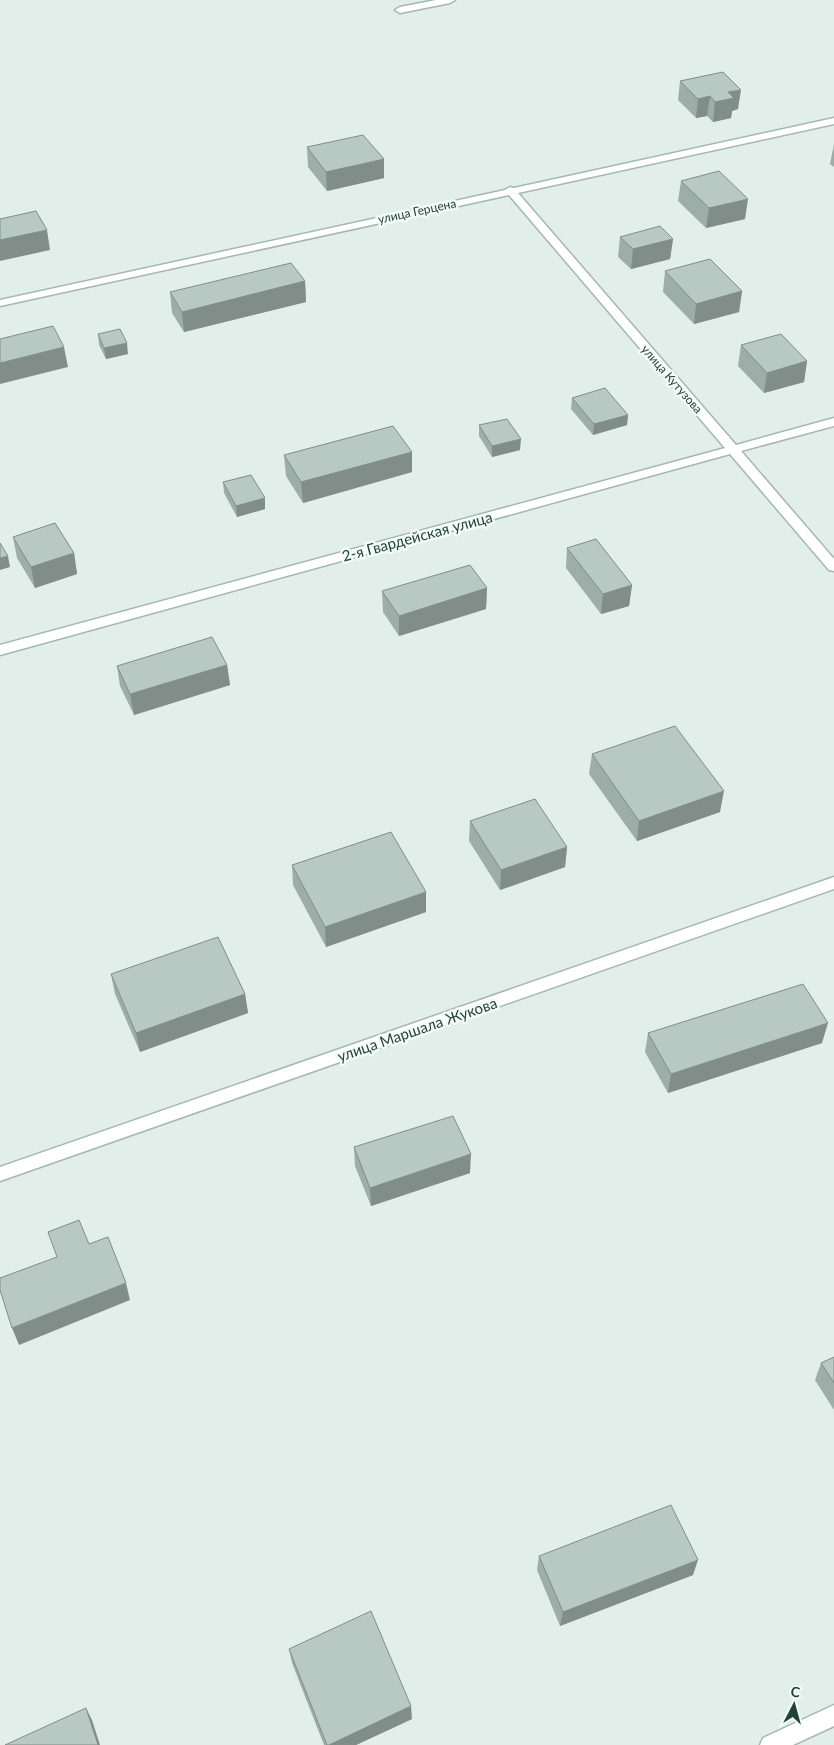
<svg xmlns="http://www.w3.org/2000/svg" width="834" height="1745" font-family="Lato,sans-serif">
  <rect width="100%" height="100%" fill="#e2eee9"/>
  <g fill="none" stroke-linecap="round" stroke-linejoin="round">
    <!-- minor casing -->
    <g stroke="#a4b7b1" stroke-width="3">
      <path id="minor" d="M436,0H455L450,3L400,13L395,10L400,7Z
        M834,118V124L518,193L736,445L834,418V426L741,451L834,559V571L829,570L730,454L0,655V645L725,448L509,195L0,306V300L505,190L510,187L514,188Z
        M834,877V889L0,1181V1167Z
        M834,1705V1726L793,1745H760L763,1738Z"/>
    </g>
    <!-- minor -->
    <use href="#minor" fill="#fff" fill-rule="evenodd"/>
  </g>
  <!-- wall -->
  <path fill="#9dada7" d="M680,81L738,109L732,111L731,118L713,122L707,116L696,118L678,100Z
    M834,144V167L830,164Z
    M307,147L384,178L327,191L308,167Z
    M681,181L745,219L706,228L678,201Z
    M620,237L673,239L670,259L631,269L618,257Z
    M665,271L742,291L739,312L694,324L663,292Z
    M305,281L306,302L184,332L172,313L170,292Z
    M98,334L128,354L106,359L99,345Z
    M741,345L807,361L804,382L764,393L738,366Z
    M572,398L628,415L627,425L593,435L571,409Z
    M479,425L520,450L492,457L479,436Z
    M412,452V472L303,503L286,476L284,455Z
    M223,482L265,509L237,517L224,493Z
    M13,537L74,553L77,574L35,588L17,558Z
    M567,548L632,585L629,606L601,614L566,568Z
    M487,588L486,609L399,636L383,612L382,591Z
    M227,665L230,685L134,715L120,686L117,666Z
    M592,754L720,812L637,841L589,774Z
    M470,821L567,847L565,867L500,890L469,841Z
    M292,865L426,912L326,947L293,885Z
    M111,974L245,994L248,1013L140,1052L115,994Z
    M648,1033L822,1043L668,1093L645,1052Z
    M354,1147L470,1173L371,1206L355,1166Z
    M834,1357V1410L815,1380L821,1363Z
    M539,1556L693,1575L560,1626L537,1570Z
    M289,1649L412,1719L356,1745H324L292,1663Z"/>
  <!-- shaded-wall -->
  <path fill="#808d88" d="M741,90L738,109L732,111L731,118L713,122L715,102L728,92Z
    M710,96L707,116L696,118L698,99Z
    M384,159V178L327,191L326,172Z
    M748,199L745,219L706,228L709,208Z
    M47,230L50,250L0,261V240Z
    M673,239L670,259L631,269L633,249Z
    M305,281L306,302L184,332L182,312Z
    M742,291L739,312L694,324L696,304Z
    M127,343L128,354L106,359L104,348Z
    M64,347L68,367L0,384V363Z
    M807,361L804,382L764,393L767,373Z
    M628,415L627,425L593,435L594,424Z
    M521,439L520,450L492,457V446Z
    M412,452V472L303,503L301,482Z
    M265,498V509L237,517L236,506Z
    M74,553L77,574L35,588L31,567Z
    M8,556L10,567L0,570V558Z
    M632,585L629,606L601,614L603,594Z
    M487,588L486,609L399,636V616Z
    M227,665L230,685L134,715L130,694Z
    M724,791L720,812L637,841L639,821Z
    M567,847L565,867L500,890L501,870Z
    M426,892V912L326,947L325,927Z
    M245,994L248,1013L140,1052L136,1033Z
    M828,1023L822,1043L668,1093L671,1074Z
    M471,1154L470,1173L371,1206L370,1188Z
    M126,1283L130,1300L19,1345L12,1328Z
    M698,1560L693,1575L560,1626L563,1612Z
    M411,1706L412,1719L356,1745H329Z
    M86,1708L92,1720L100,1745H98Z"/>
  <!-- building -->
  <path fill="#b7c9c2" stroke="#808d88" d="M723,72L741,90L728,92L734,98L715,102L710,96L698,99L680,81Z
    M363,135L384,159L326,172L307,147Z
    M719,171L748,199L709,208L681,181Z
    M36,211L47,230L0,240V219Z
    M660,226L673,239L633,249L620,237Z
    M710,259L742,291L696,304L665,271Z
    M291,263L305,281L182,312L170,292Z
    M53,326L64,347L0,363V339Z
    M120,329L127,343L104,348L98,334Z
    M781,334L807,361L767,373L741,345Z
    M605,388L628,415L594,424L572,398Z
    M507,419L521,439L492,446L479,425Z
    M393,426L412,452L301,482L284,455Z
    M251,475L265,498L236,506L223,482Z
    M55,523L74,553L31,567L13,537Z
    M596,539L632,585L603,594L567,548Z
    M0,543L8,556L0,558Z
    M470,565L487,588L399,616L382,591Z
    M212,637L227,665L130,694L117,666Z
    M675,726L724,791L639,821L592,754Z
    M535,799L567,847L501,870L470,821Z
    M391,832L426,892L325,927L292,865Z
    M218,937L245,994L136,1033L111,974Z
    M803,984L828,1023L671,1074L648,1033Z
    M453,1116L471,1154L370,1188L354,1147Z
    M79,1220L89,1244L108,1237L126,1283L12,1328L0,1290V1278L57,1257L48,1232Z
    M834,1357V1383L821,1363Z
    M671,1505L698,1560L563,1612L539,1556Z
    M371,1611L411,1706L329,1745H327L289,1649Z
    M86,1708L98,1745H5Z"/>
  <g text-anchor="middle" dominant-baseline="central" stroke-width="5" stroke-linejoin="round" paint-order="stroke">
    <!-- far-street labels -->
    <g font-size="12" fill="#204239" stroke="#f3faf7">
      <text transform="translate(417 211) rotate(-12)">улица Герцена</text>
      <text transform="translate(672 379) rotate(49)">улица Кутузова</text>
    </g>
    <!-- street labels -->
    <g font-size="15" fill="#204239" stroke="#f3faf7">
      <text transform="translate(417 536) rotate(-15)">2-я Гвардейская улица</text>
      <text transform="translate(417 1029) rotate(-19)">улица Маршала Жукова</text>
    </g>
  </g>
  <!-- north arrow -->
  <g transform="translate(794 1705) rotate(6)" stroke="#f3faf7" stroke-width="4" paint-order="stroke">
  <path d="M0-4L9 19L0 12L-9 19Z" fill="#204239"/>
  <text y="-8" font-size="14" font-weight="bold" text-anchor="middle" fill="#204239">С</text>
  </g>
</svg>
